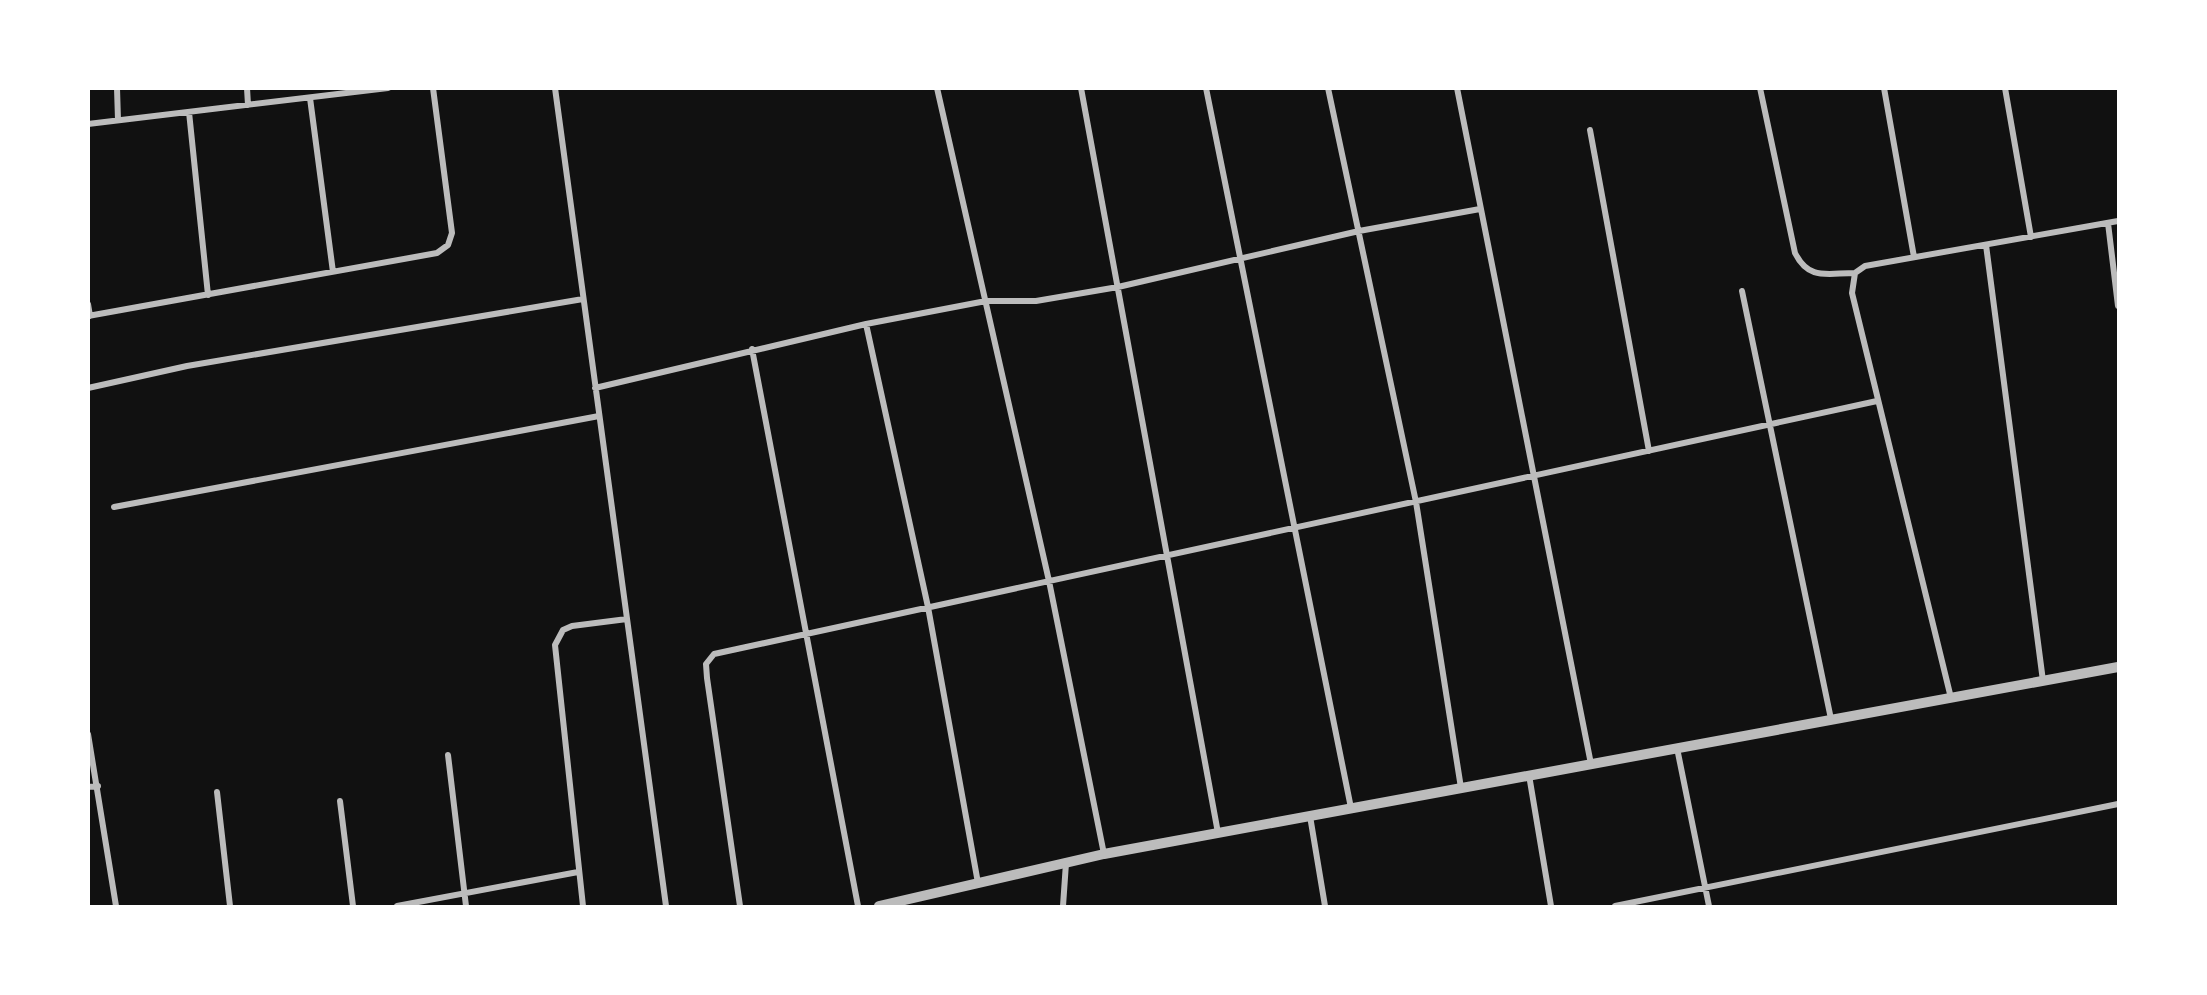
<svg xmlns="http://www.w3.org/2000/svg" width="2207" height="995" font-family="'Varela Round',sans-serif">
  <rect width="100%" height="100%" fill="#111"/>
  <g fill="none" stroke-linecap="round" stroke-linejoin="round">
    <!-- minor -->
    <path stroke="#bcbcbc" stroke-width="6" d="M117,88L118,120
      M247,88L248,105
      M555,88L666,906
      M937,88L1049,581L1104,854
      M1081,88L1218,833
      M1206,88L1351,808
      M1328,88L1416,502L1461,788
      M1457,88L1591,764
      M1760,88L1795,253C1809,281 1827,273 1855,273
      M1884,88L1914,257
      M2005,88L2031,237
      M310,98L333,272
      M189,112L208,295
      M88,124L388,88
      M1590,130L1649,451
      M2108,223L2118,306
      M1986,245L2043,681
      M1742,291L1831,719
      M88,304L90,316
      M88,316L437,253L448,245L452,233L433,88
      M866,324L928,607L978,883
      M752,349L858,906
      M88,388L187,366L583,299
      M595,388L866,324L986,301H1036L1118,287L1359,231L1480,209
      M114,507L599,416
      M1951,698L1852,293L1855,273L1865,266L2118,221
      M88,734L116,906
      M1677,748L1709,906
      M448,755L466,906
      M1529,775L1551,906
      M88,787L98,786
      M217,792L230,906
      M340,801L353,906
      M1310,816L1325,906
      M397,906L578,872
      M583,906L555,645L563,630L572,626L627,619
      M740,906L707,678L706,664L714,654L1877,401
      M1063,906L1066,863
      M1615,906L2118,804"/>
    <!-- tertiary -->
    <path stroke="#bcbcbc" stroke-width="10" d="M879,906L1104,854L2118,667"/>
  </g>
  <!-- border -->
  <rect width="2207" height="995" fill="none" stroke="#ffffff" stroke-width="180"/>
</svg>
